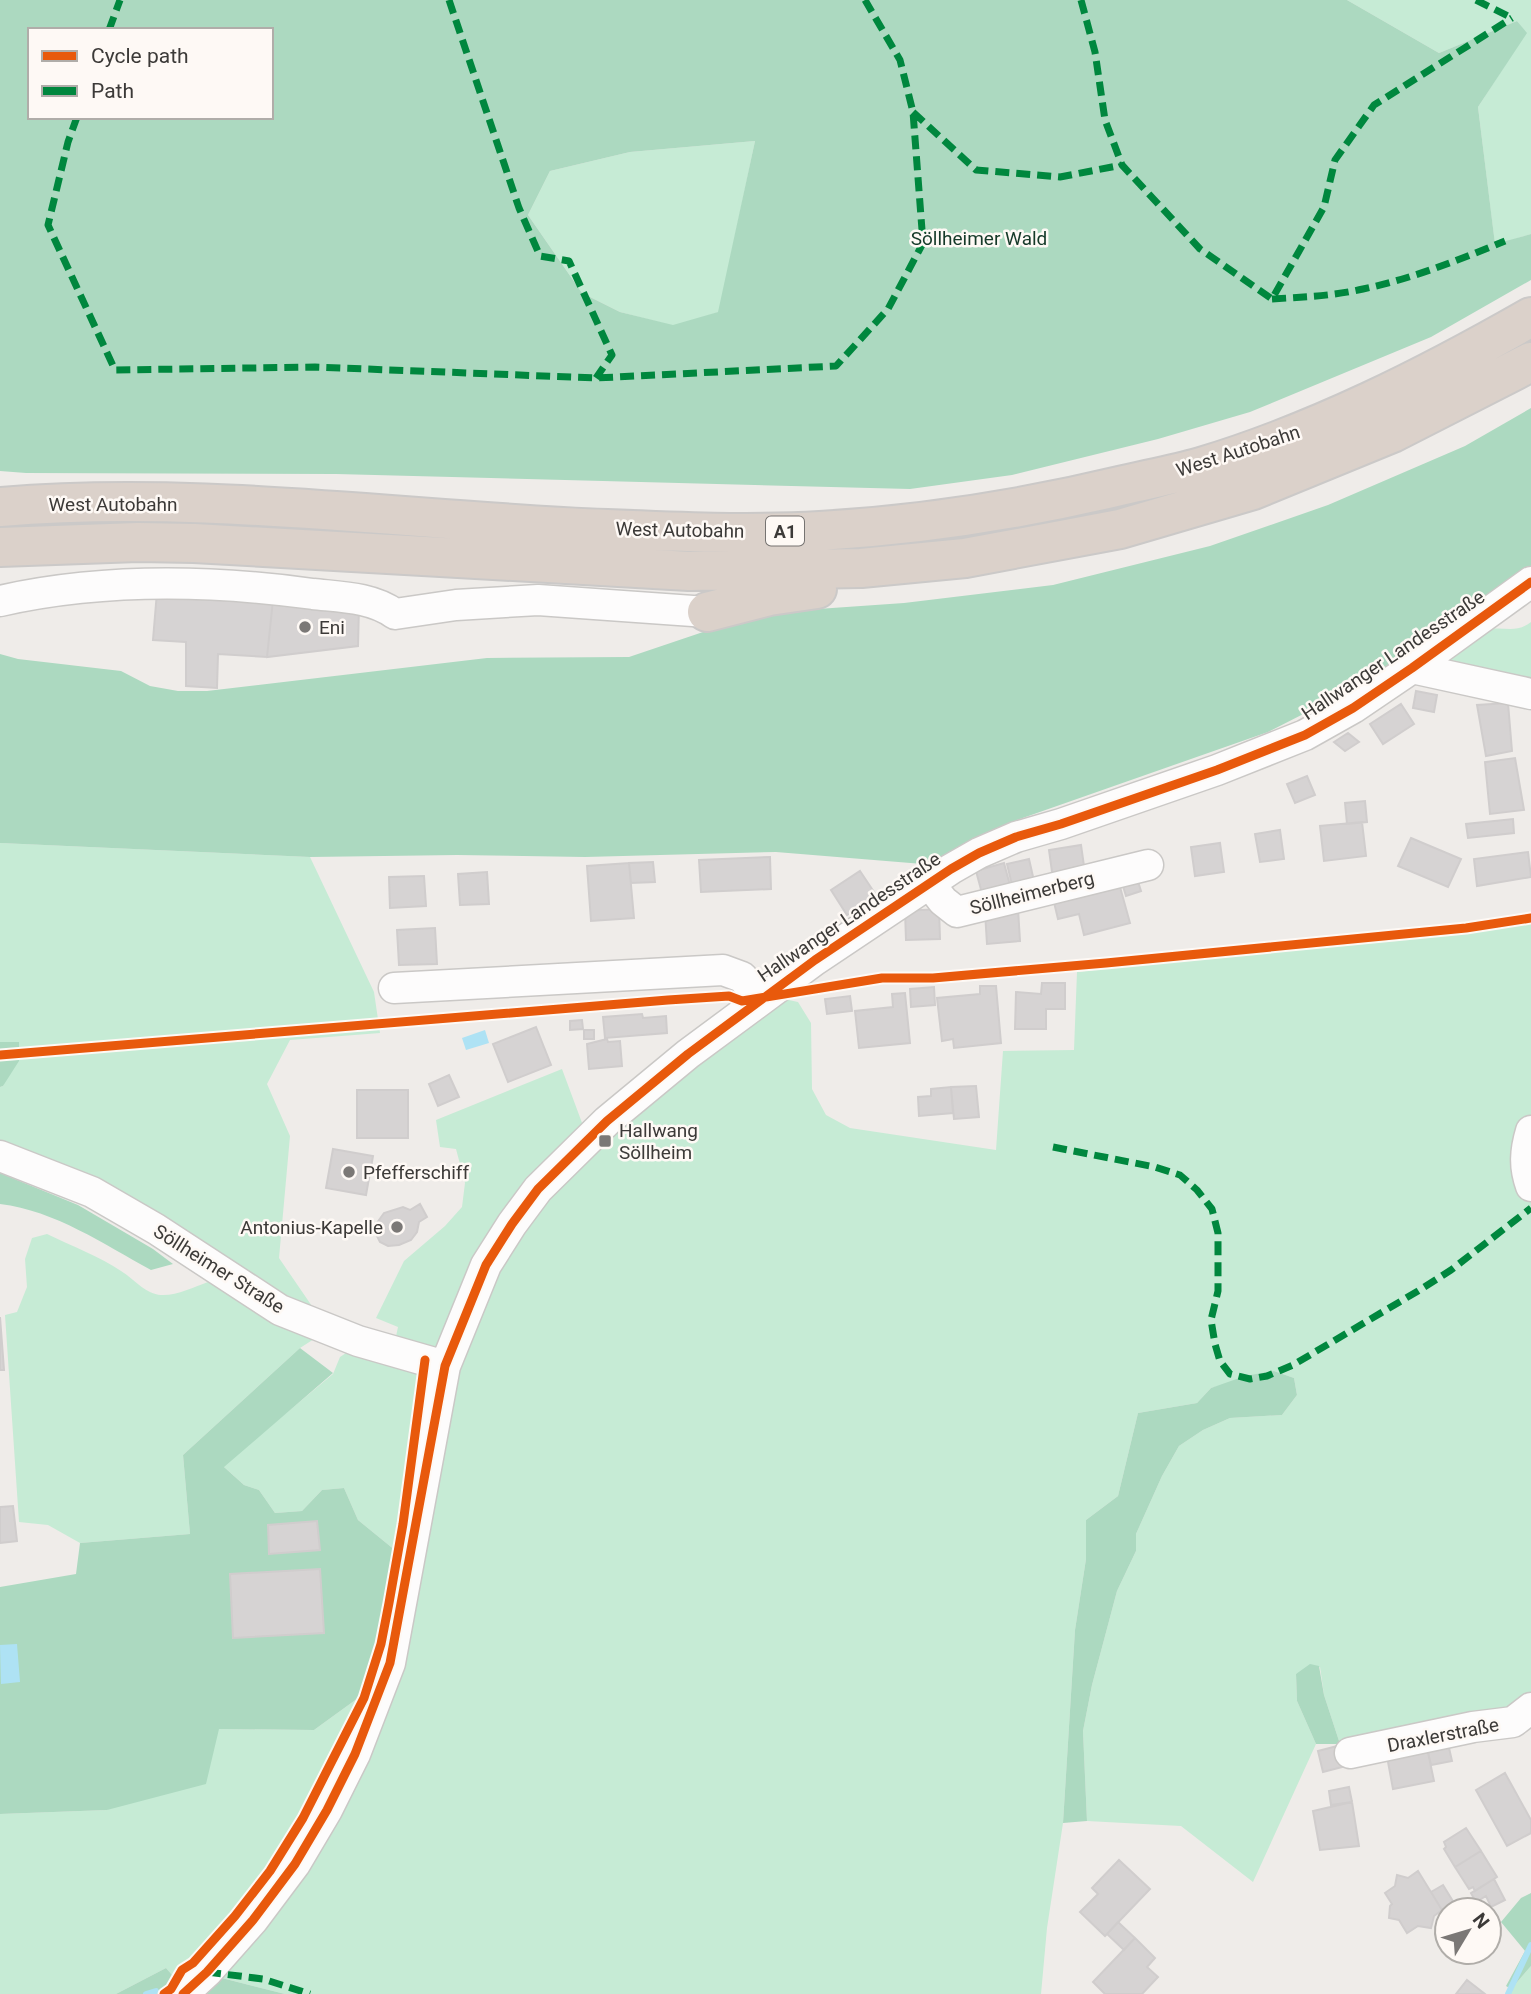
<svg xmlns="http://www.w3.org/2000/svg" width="1531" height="1994" font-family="Roboto,sans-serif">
  <rect width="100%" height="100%" fill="#efece9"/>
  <!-- green -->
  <path fill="#c6ebd5" d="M1347,0H1531V234L1495,245L1478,107L1526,33L1517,21L1439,53Z
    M755,141L719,312L674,326L620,312L582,293L528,215L550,171L630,152Z
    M1531,622V685L1441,662C1453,654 1476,634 1488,630C1502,625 1514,635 1531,622Z
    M0,843L310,857L374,992L380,1033L290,1040L267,1084L290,1136L279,1258L316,1312L314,1339L300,1348L183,1455L190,1534L80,1543L48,1525L19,1522L5,1315L17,1312L27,1287L25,1259L32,1238L47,1234C73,1247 100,1256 124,1273C136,1281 146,1294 161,1295C176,1296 194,1287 208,1282L82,1199L0,1167V1087L3,1086L18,1042H0Z
    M1531,920V1704L1340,1744L1324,1695L1320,1667L1296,1674L1297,1701L1316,1744L1253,1882L1181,1826L1087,1821L1083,1731L1092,1685L1117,1591L1136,1551V1534L1162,1476L1179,1446L1203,1430L1230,1418L1282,1415L1297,1395L1294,1378L1274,1371L1211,1388L1197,1403L1138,1413L1118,1496L1086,1520V1559L1075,1630L1063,1823L1047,1928L1041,1994H285L218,1977L358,1774L396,1551L358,1520L344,1488L322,1490L302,1511L275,1513L259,1490L244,1485L223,1466L333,1374L340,1357L352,1349L395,1341L398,1327L376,1318L404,1261L445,1226L462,1207L465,1183L456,1149L440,1147L436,1120L562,1069L591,1147L675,1076L784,999L798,1002L811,1023L812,1089L826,1115L850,1128L996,1150L1003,1051L1074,1050L1077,972Z
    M365,1693C334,1752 305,1811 269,1867C242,1907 206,1941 173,1976L166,1968L116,1994H0V1814L107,1810L219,1729L314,1730Z
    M1531,1966V1994H1510L1511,1989Z"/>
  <!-- forest -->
  <path fill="#acd9c0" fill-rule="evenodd" d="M0,0H1347L1439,53L1517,21L1527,33L1478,107L1495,244L1531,234V280L1431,337L1250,412L1158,439L1012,475L910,489L336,474L26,473L0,471ZM30,30H271V117H30ZM755,141L718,312L673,325L620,312L582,293L528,215L550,171L630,152Z
    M1531,408V568L1372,679L1268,732L1017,820L935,865L776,852L585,857L457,855L310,857L0,843V654L18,659L121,671L150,686L178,691H207L487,658L629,657L709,630L789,611L904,603L1053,585L1210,546L1328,505L1465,446Z
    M0,1042H19V1061L3,1086L0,1087Z
    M0,1173L78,1205L153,1249L173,1264L151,1270C103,1244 56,1211 0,1204Z
    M300,1348L333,1373L224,1467L244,1485L259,1490L275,1513L302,1511L322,1490L344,1488L358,1520L396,1551L365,1693L314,1730L219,1729L206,1784L107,1810L0,1814V1587L76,1574L80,1543L190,1534L183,1455Z
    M1274,1371L1294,1378L1297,1395L1282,1415L1230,1418L1203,1430L1179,1446L1162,1476L1136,1534V1551L1117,1591L1092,1685L1083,1731L1087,1821L1063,1823L1075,1630L1086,1559V1520L1118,1496L1138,1413L1197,1403L1211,1388L1245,1376Z
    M1310,1664L1319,1666L1324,1695L1340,1744H1316L1297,1701L1296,1674Z
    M1531,1893V1966L1511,1989L1506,1986L1525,1951L1501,1922L1521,1898Z
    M166,1968L173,1976L177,1988L170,1994H116Z
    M218,1977L285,1994H199Z"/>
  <!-- water -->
  <path fill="#aee2f4" d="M485,1030L489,1043L466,1050L462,1038Z
    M17,1644L20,1682L1,1684L0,1645Z"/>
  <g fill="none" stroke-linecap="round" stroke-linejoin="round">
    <!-- stream -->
    <path stroke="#aee2f4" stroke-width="6" d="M146,1994L156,1991
      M1508,1994L1531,1945"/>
  </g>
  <!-- building -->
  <path fill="#d6d3d3" stroke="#d0cdcd" stroke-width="2" d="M157,592L273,600L267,657L218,654L217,688L186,686V642L153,640Z
    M273,600L359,606L358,646L267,657Z
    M1416,691L1437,695L1434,712L1413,708Z
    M1508,703L1512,751L1486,756L1477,705Z
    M1401,704L1414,724L1383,744L1370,724Z
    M1348,733L1359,742L1345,751L1334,742Z
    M1515,758L1524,810L1490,814L1485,762Z
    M1307,776L1315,795L1295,803L1287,784Z
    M1365,801L1367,822L1347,824L1345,803Z
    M1513,819L1514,833L1468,838L1466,824Z
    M1362,822L1366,856L1324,861L1320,826Z
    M1280,830L1284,859L1260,862L1255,834Z
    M1411,838L1461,859L1448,887L1398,866Z
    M1220,843L1224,872L1195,876L1191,847Z
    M1081,845L1085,873L1053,879L1049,850Z
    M1528,852L1531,877L1477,886L1474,859Z
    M770,857L771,889L701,892L699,860Z
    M1029,859L1034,881L1012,885L1007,864Z
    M653,862L655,882L631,883L629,863Z
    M629,863L634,918L591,921L587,866Z
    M1004,863L1011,889L983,897L976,871Z
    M860,871L876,895L847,915L831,890Z
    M487,872L489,904L460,905L458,874Z
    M1135,872L1141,891L1126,896L1120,876Z
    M424,876L426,906L390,908L389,877Z
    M1120,887L1130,923L1084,935L1079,914L1058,919L1052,894Z
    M939,909L940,939L906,940L905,911Z
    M1018,909L1020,941L987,944L985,912Z
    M435,928L437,964L399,965L397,930Z
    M1042,983H1065V1009H1046V1029H1015L1016,992L1041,994Z
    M980,986H996L1001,1043L954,1048L953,1039L942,1041L937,998L980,994Z
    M934,987L935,1005L911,1007L910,989Z
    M905,993L910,1043L859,1048L855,1011L893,1007L892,994Z
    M850,996L852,1011L827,1014L825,999Z
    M642,1014L643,1018L666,1016L667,1033L605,1038L603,1017Z
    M582,1020L583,1029L570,1030V1021Z
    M536,1027L551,1065L508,1082L493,1044Z
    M584,1030H594V1039H584Z
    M607,1039L608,1042L620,1041L622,1066L589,1069L587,1044Z
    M449,1075L459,1097L438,1106L429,1084Z
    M976,1086L979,1117L954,1119L951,1087Z
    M951,1087L953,1113L919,1116L918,1097L931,1096V1089Z
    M357,1090H408V1138H357Z
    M333,1149L373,1156L366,1195L326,1188Z
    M420,1204L427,1217L419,1222L417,1232L411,1240L399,1245L388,1246L380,1242L375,1232L377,1223L384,1213L403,1207L410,1210Z
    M0,1317L4,1370H0Z
    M13,1506L17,1541L0,1543V1507Z
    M317,1521L320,1550L269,1554L268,1525Z
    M320,1569L324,1633L233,1638L230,1574Z
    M1447,1739L1452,1761L1431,1765L1426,1743Z
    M1426,1743L1434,1781L1393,1789L1386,1751Z
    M1341,1745L1346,1766L1323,1772L1318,1751Z
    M1505,1773L1531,1820V1833L1507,1846L1476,1790Z
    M1349,1787L1352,1802L1331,1805L1329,1791Z
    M1352,1802L1359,1846L1320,1850L1313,1811Z
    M1466,1828L1481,1851L1455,1867L1444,1849L1446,1847L1444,1842Z
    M1481,1851L1497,1877L1475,1891L1473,1887L1469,1889L1455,1867Z
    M1119,1860L1150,1889L1105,1936L1080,1912L1098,1894L1092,1888Z
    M1418,1871L1442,1910L1434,1916L1431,1928L1418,1926L1407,1933L1399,1920L1389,1918L1390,1906L1392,1904L1385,1893L1395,1886L1397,1875L1408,1878Z
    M1494,1879L1505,1900L1491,1907L1486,1896L1476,1902L1471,1893Z
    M1443,1885L1454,1903L1442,1910L1431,1892Z
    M1118,1922L1135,1938L1124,1950L1107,1934Z
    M1135,1938L1155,1958L1147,1967L1158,1977L1142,1994H1105L1093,1982Z
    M1467,1980L1485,1994H1456Z"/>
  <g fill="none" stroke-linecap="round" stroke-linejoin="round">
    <!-- minor casing -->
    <g stroke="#cac8c6" stroke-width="33">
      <path id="minor" d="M0,601C102,578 210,580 313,594C340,597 372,597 395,614L456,605L538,600L707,612
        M1412,668L1531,694
        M929,883L943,901L957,912L1148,865
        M394,988L723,970L742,977L760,998
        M1531,1131C1525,1151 1524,1167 1531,1186
        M0,1156L92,1192L156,1229L280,1310L358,1341L445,1366
        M1350,1753L1473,1727L1513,1722L1531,1708
        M183,1994L207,1972L253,1920L295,1864L327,1810L355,1754L390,1663L445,1366L486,1265L512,1224L538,1189L607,1121L688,1054L815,960L951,869L979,853L1016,837L1061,824L1217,770L1305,735L1353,708L1412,668L1531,582"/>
    </g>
    <!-- highway casing -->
    <g stroke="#cbc9c8" stroke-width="42">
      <path id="highway" d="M0,507C202,490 405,521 607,529C678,532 750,535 820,531C923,525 1024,509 1124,485C1150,479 1176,474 1201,467C1317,432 1426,377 1531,317
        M0,547L138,542L194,543L689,571L861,568L965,558L1120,529L1253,490L1392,433L1531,362
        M707,612L769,596L817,589"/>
    </g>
    <!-- minor -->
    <use href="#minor" stroke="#fdfcfc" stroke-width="30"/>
    <!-- highway -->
    <use href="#highway" stroke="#dbd1ca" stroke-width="38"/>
    <!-- quiet -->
    <path stroke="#00873e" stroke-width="7" stroke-dasharray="14 7" stroke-linecap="butt" d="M449,0L519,208L540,256L569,261L612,355L596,378
      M1081,0L1095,52L1105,120L1122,165L1200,249L1272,299L1324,207L1335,160L1374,105L1512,18
      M1476,0L1512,18
      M109,30L120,0
      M913,112L976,170L1060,177L1122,165
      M77,117L68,142L48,225L115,370L315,367L596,378L836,366L888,309L923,243L913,112L900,60L865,0
      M1272,299C1303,297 1333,296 1363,289C1411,279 1459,260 1505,241
      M1053,1147L1155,1167L1180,1175L1197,1190L1212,1209L1218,1233V1291L1211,1320L1215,1344L1220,1361L1230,1374L1250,1379L1267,1376L1293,1365L1418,1291L1451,1270L1531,1208
      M207,1972L263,1979L310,1994"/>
    <!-- cycleway casing -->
    <g stroke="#fef9f5" stroke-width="13">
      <path id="cycleway" d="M0,1055L668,1000L729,996L742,1001L882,978H933L1106,963L1466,928L1531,918
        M164,1994L171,1989L182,1970L193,1963L235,1916L270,1871L303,1818L364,1698L381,1644L389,1603L403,1524L425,1360
        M183,1994L207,1972L253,1920L295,1864L327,1810L355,1754L390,1663L445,1366L486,1265L512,1224L538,1189L607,1121L688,1054L815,960L951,869L979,853L1016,837L1061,824L1217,770L1305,735L1353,708L1412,668L1531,582"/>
    </g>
    <!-- cycleway -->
    <use href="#cycleway" stroke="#e8590c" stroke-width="9"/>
  </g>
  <!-- markers -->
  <g fill="#7b7876" stroke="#fef9f5" stroke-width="2.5">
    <circle cx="305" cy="627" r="7"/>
    <rect x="598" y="1134" width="14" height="14" rx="3.5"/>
    <circle cx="349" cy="1172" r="7"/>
    <circle cx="397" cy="1227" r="7"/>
  </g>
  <g text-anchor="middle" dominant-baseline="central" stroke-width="5" stroke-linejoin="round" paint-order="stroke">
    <!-- shield labels -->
    <rect fill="#fef9f5" stroke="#767371" stroke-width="2" x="766" y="516.5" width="38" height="29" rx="5"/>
    <g font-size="18" font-weight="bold" fill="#3c3a38">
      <text x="785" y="531">A1</text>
    </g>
    <!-- park labels -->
    <g font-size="19" fill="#153a29" stroke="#fef9f5">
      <text x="979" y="238">Söllheimer Wald</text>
    </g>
    <!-- street labels -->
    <g font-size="19" fill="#3c3a38" stroke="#fef9f5">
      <text transform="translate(1238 451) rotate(-18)">West Autobahn</text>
      <text x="113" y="504">West Autobahn</text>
      <text transform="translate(680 530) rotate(1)">West Autobahn</text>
      <text transform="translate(1393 655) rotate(-34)">Hallwanger Landesstraße</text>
      <text transform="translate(1032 893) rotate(-14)">Söllheimerberg</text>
      <text transform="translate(849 917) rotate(-34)">Hallwanger Landesstraße</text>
      <text transform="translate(219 1269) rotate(32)">Söllheimer Straße</text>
      <text transform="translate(1443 1735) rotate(-11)">Draxlerstraße</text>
    </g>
    <!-- poi labels -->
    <g font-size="19" fill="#3c3a38" stroke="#fef9f5" text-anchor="start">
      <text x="319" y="627">Eni</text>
      <text x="619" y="1130">Hallwang<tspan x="619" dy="22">Söllheim</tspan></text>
      <text x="363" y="1172">Pfefferschiff</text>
      <text x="383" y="1227" text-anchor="end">Antonius-Kapelle</text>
    </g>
  </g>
  <!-- legend -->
  <rect x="28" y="28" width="245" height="91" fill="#fef9f5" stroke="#b0ada9" stroke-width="2"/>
  <rect x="42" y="51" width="35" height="10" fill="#e8590c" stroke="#b0ada9" stroke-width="2"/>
  <text x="91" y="63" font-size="21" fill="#3c3a38">Cycle path</text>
  <rect x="42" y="86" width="35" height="10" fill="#00873e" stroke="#b0ada9" stroke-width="2"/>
  <text x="91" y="98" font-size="21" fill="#3c3a38">Path</text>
  <!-- north arrow -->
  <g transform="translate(1468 1931) rotate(52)"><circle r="33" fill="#fef9f5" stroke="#b0ada9" stroke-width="2"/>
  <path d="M0-5L12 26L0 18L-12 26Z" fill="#7b7876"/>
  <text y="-10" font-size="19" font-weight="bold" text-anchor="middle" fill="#3c3a38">N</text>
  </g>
</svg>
